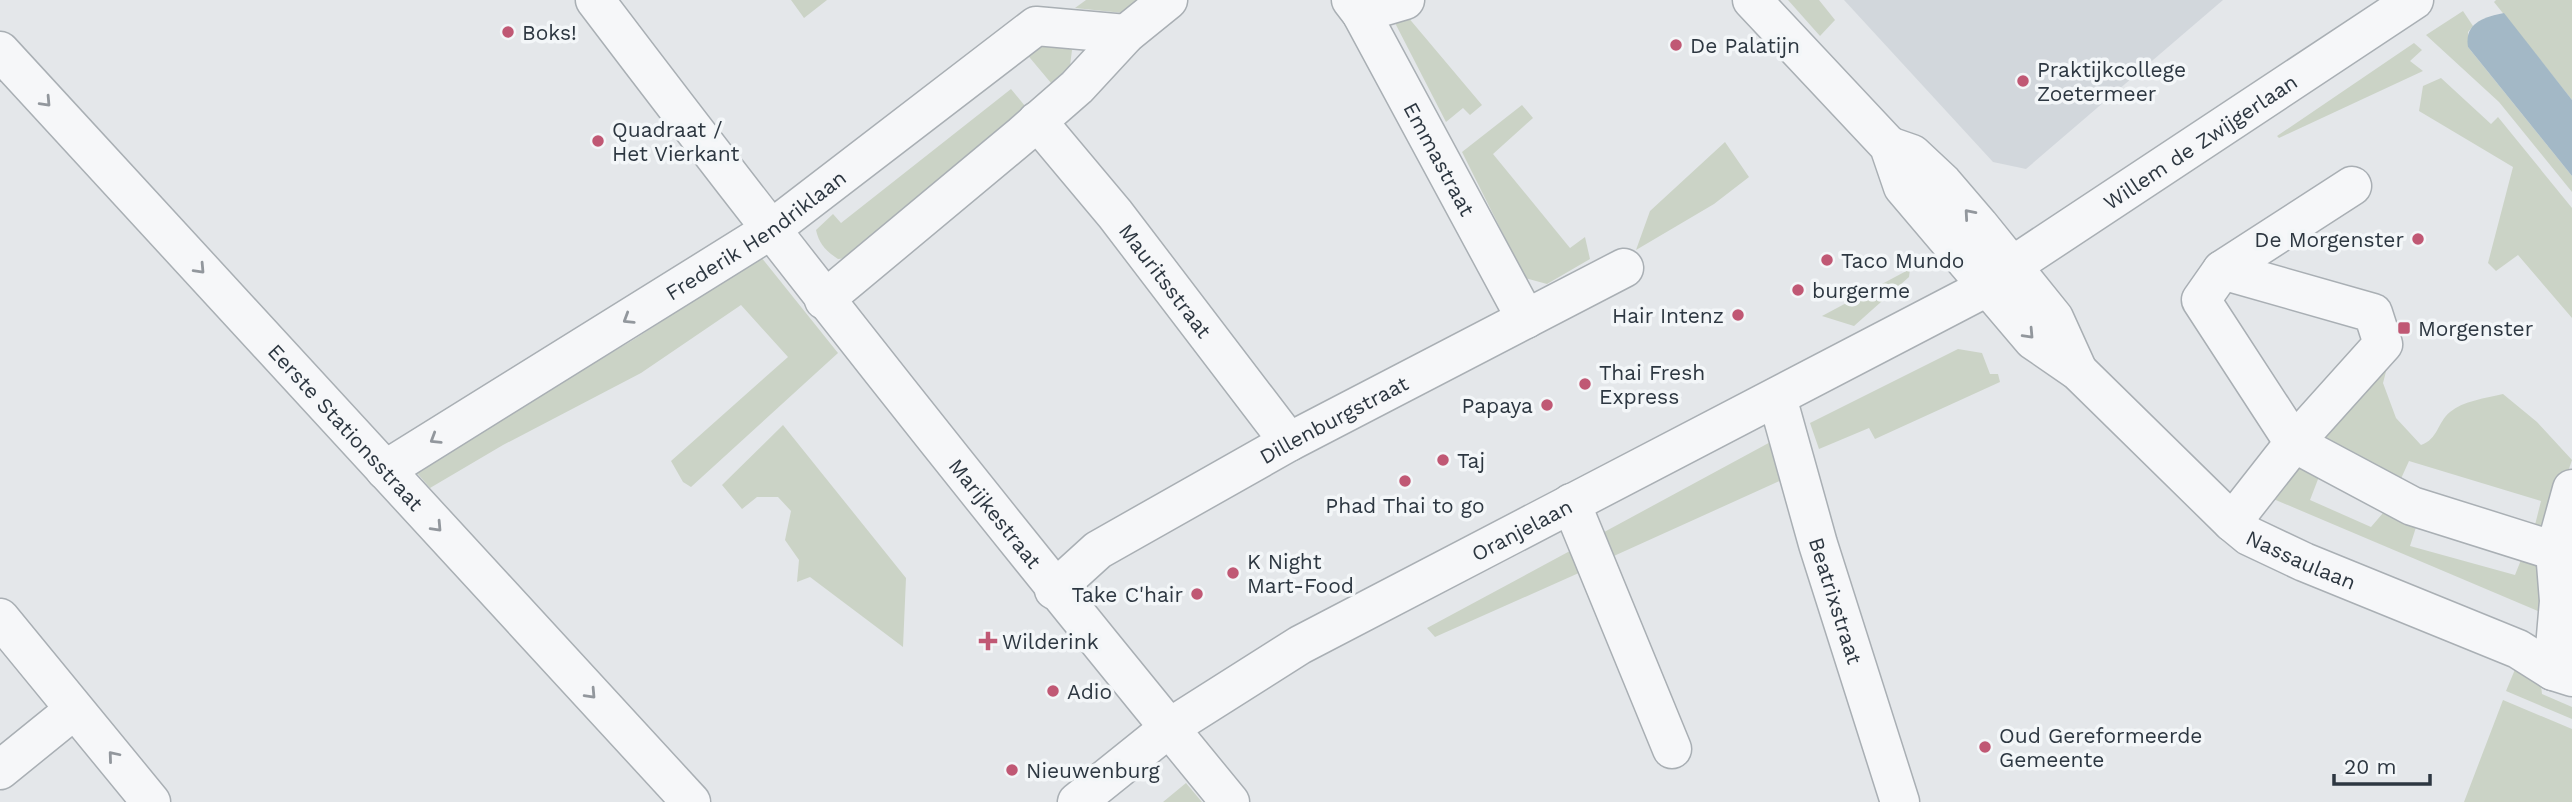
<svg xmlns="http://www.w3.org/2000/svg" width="2572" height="802" font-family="'Work Sans',sans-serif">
  <rect width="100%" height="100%" fill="#e4e7ea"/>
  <!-- built -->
  <path fill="#d2d7dc" d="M1844,0H2223L2026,169L1993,162Z"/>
  <!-- green -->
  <path fill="#cbd3c6" d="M791,0H827L804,18Z
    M1086,0H1148L1123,13L1075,8Z
    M1788,0H1819L1835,20L1820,36Z
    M2496,0H2572V100L2494,2Z
    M2463,11L2473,26L2468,32V47L2572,176V192L2499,102L2426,35Z
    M1407,16L1482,105L1470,115L1463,108L1446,122L1394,21Z
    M1066,42L1072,50L1070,66L1051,83L1025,52L1035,43Z
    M2414,43L2422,50L2410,61L2423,71L2279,138L2277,136Z
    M2441,78L2491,124L2498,117L2572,208V318L2518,255L2496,271L2488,263L2513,167L2419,111L2423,86Z
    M1011,89L1025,106L848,258L838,259C826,251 819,244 816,230L833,214L841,223Z
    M1522,105L1533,118L1493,154L1570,248L1585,237L1590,259L1547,284L1525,278L1462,152Z
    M1725,142L1749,177L1714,204L1636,250L1650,211Z
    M761,257L838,353L691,487L683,482L671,461L788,357L741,305L641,373L503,445L430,488L417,473L455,445L633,340Z
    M1910,269L1909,277L1854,326L1822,316Z
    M1958,349L1982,353L1990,374H1998L2000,382L1875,439L1869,428L1819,449L1810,423Z
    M2389,360L2383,383L2396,418L2421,445C2438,439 2437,423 2450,412C2463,401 2486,398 2503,394L2537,422L2572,460L2550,524L2534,529L2541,501L2409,461L2399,483L2318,437Z
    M783,425L906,578L903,647L810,577L797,582L799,560L785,540L791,511L778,497H757L742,509L722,485Z
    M1776,439L1784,479L1605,560L1595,537Z
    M2299,465L2320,474L2310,500L2371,527L2383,513L2418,521L2410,546L2515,575L2523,555L2542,568L2545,614L2264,495Z
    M1581,545L1590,568L1435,637L1427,628Z
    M2516,667L2540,677L2542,694L2572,707V719L2506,691Z
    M2503,700L2572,729V802H2464Z
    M1186,783L1202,802H1163Z"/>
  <!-- water -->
  <path fill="#a3b8c6" d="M2504,13L2572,100V176L2468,47C2464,23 2484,17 2504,13Z"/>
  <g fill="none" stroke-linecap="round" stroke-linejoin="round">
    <!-- minor casing -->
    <g stroke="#a9afb4" stroke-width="41">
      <g id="minor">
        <path id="s1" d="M595,0C801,272 1013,538 1230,802"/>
        <path id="s2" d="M1351,0L1361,13L1526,319"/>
        <path id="s3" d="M1752,0L1889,146L1903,187L2033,340L2078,371L2232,522L2249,536L2304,562L2518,649L2553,671L2572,677"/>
        <path d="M1361,13L1405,0"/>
        <path id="s4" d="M0,51L691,802"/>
        <path id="s5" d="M1037,121L1115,214L1289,442"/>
        <path d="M1889,146L1912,154L1943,183L1979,225L2054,318L2078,371"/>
        <path d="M2352,186L2222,270L2201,300L2294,443L2412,506L2555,551"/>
        <path d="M2222,270L2373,313L2383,344L2294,443L2232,522"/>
        <path d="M824,300L1022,135L1077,87L1126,34L1168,0"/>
        <path id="s6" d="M1777,397L1818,544L1900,802"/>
        <path id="s7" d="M385,470L769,231L1036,26L1126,34"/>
        <path d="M1571,503L1672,749"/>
        <path id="s8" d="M1054,590L1098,550L1289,442L1624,268"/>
        <path d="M0,618L151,802"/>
        <path d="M2553,671L2559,601L2555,551L2572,489"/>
        <path d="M0,770L74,710"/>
        <path id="s9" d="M1077,802L1169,728L1300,645L1987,287L2012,266L2414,0"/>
      </g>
    </g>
    <!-- minor -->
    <use href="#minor" stroke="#f6f7f9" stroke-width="38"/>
  </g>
  <!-- one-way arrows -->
  <defs><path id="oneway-chevron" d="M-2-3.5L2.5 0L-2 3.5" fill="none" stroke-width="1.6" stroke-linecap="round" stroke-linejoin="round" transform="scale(1.75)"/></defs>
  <g stroke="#92979d">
    <use href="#oneway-chevron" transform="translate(46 102) rotate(47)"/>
    <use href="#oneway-chevron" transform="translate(1969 214) rotate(-131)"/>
    <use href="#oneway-chevron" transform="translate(200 269) rotate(47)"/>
    <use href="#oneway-chevron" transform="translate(628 319) rotate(148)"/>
    <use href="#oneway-chevron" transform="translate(2029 334) rotate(47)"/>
    <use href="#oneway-chevron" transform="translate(435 439) rotate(148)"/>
    <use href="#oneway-chevron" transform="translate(437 527) rotate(47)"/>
    <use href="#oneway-chevron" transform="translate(591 694) rotate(47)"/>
    <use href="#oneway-chevron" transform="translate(113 756) rotate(-130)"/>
  </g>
  <!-- markers -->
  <g fill="#c05874" stroke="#f3f6f8" stroke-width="2.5">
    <circle cx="508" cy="32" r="7"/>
    <circle cx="1676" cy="45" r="7"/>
    <circle cx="2023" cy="81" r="7"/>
    <circle cx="598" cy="141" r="7"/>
    <circle cx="2418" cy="239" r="7"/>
    <circle cx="1827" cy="260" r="7"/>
    <circle cx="1798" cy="290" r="7"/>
    <circle cx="1738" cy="315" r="7"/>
    <rect x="2397" y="321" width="14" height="14" rx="3.5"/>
    <circle cx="1585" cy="384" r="7"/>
    <circle cx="1547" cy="405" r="7"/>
    <circle cx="1443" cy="460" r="7"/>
    <circle cx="1405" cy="481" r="7"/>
    <circle cx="1233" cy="573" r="7"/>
    <circle cx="1197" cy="594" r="7"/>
    <path d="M984.5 630.5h7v7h7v7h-7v7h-7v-7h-7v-7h7z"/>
    <circle cx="1053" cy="691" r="7"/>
    <circle cx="1985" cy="747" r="7"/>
    <circle cx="1012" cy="770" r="7"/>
  </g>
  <g text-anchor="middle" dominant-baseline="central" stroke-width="7" stroke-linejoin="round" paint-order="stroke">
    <!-- poi labels -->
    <g font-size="21" fill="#2d3741" stroke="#f3f6f8" text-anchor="start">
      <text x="522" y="32">Boks!</text>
      <text x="1690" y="45">De Palatijn</text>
      <text x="2037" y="69">Praktijkcollege<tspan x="2037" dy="24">Zoetermeer</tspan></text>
      <text x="612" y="129">Quadraat /<tspan x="612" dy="24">Het Vierkant</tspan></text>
      <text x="2404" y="239" text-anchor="end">De Morgenster</text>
      <text x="1841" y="260">Taco Mundo</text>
      <text x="1812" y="290">burgerme</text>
      <text x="1724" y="315" text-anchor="end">Hair Intenz</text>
      <text x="2418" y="328">Morgenster</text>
      <text x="1599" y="372">Thai Fresh<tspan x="1599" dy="24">Express</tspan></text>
      <text x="1533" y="405" text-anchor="end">Papaya</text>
      <text x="1457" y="460">Taj</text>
      <text x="1405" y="505" text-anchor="middle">Phad Thai to go</text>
      <text x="1247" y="561">K Night<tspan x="1247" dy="24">Mart-Food</tspan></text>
      <text x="1183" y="594" text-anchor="end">Take C'hair</text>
      <text x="1002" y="641">Wilderink</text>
      <text x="1067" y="691">Adio</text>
      <text x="1999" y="735">Oud Gereformeerde<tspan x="1999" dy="24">Gemeente</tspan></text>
      <text x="1026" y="770">Nieuwenburg</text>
    </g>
    <!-- street labels -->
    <g font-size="21" fill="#2d3741" stroke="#f3f6f8">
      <text stroke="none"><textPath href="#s9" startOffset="1306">Willem de Zwijgerlaan</textPath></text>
      <text stroke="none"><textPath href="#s2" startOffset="182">Emmastraat</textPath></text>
      <text stroke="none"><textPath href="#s7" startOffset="439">Frederik Hendriklaan</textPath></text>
      <text stroke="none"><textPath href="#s5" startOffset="205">Mauritsstraat</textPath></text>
      <text stroke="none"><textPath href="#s8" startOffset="329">Dillenburgstraat</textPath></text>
      <text stroke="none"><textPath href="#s4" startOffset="511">Eerste Stationsstraat</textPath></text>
      <text stroke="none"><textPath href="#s1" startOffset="651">Marijkestraat</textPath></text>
      <text stroke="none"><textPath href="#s9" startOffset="523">Oranjelaan</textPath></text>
      <text stroke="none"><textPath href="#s3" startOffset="794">Nassaulaan</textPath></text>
      <text stroke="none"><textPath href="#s6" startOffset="212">Beatrixstraat</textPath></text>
    </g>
  </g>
  <!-- scale -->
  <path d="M2334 774v10h96v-10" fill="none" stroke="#2d3741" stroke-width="3.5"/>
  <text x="2344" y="774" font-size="21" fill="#2d3741" stroke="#f3f6f8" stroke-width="5" paint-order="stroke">20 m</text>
</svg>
